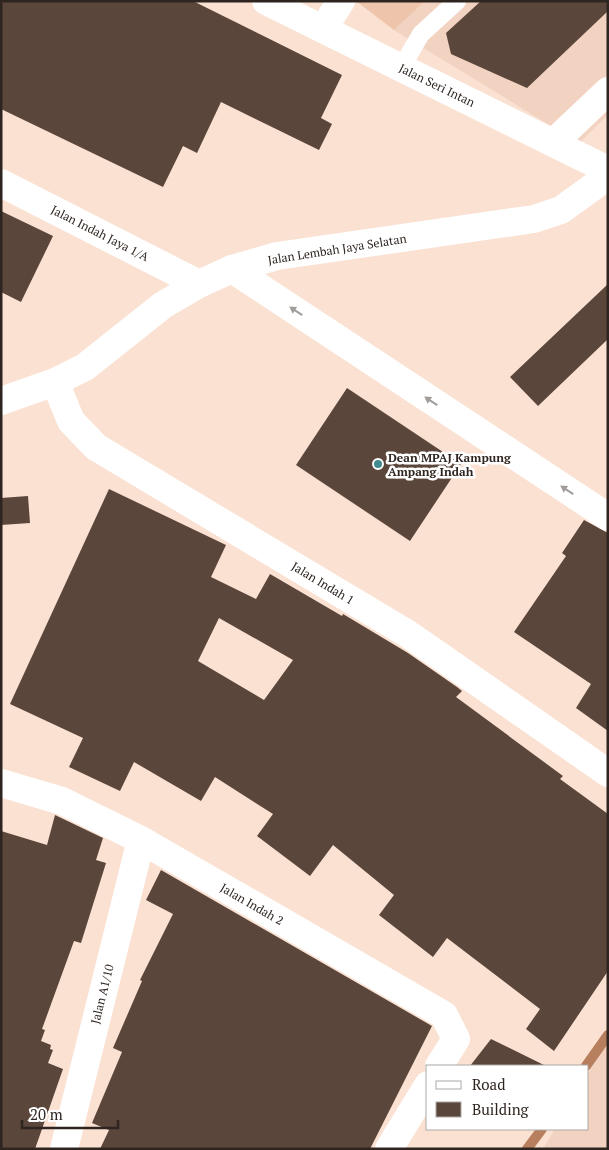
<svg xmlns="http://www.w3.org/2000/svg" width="609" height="1150" font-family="'PT Serif',serif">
  <rect width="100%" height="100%" fill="#fae1d2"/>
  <!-- built -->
  <path fill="#f2d2c0" d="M425,1H608V115L579,143L394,30Z
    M608,1040V1149H543L555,1129H588V1074Z"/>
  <!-- green -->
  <path fill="#eec4ab" d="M356,1H425L394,30Z"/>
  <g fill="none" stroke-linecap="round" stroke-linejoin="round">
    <!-- stream -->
    <path stroke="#b87f5e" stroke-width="10" d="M586,1066L608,1035
      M527,1149L542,1129"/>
  </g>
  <!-- building -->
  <path fill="#5b463b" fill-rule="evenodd" d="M1,1H193L342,75L321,118L332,124L319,150L221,102L197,153L183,146L163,187L1,109Z
    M481,1H608V11L527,88L451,54L446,33Z
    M1,211L53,236L21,302L1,292Z
    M608,284V339L538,406L510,377Z
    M347,388L461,464L410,541L296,465Z
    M109,489L226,545L211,577L256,599L270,574L342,616L343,614L408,653L457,687L462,691L456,697L563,776L560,779L608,814V971L554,1051L526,1029L540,1009L447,938L433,957L379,915L394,895L333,845L310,876L257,836L273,814L215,777L201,801L134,762L120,791L69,767L83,738L10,704ZM219,618L293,660L264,700L198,661Z
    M28,496L30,523L1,525V498Z
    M584,520L608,533V731L576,708L591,684L514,632L566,556L562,553Z
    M55,815L103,838L96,860L106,863L81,943L74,941L42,1029L45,1030L41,1041L51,1045L50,1049L53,1050L48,1063L63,1069L35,1149H1V831L47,845Z
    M161,870L432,1026L370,1149H100L109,1130L92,1123L122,1052L113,1048L142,981L140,980L173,914L146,900Z
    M491,1039L546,1066H470Z"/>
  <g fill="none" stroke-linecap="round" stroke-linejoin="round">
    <!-- service -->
    <path stroke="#fff" stroke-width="18" d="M401,68L421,34L457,1"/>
    <!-- minor -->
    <path stroke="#fff" stroke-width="28" d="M266,1L608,170
      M323,29L341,1
      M553,143L608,91
      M1,183L199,284
      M232,269L608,517
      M55,382L71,421L96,447L408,634L608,773
      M1,783L62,801L141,840L444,1015L456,1039L439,1066
      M64,1149L141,840
      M389,1149L428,1085"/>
    <!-- tertiary -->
    <path stroke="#fff" stroke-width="28" d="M1,401L55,382L85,367L163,305L199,284L232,269L277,256L534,219L561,210L608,176"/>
  </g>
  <!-- one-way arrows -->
  <defs><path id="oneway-solid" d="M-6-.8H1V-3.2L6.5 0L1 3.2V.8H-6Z" transform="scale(1.25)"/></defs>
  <g fill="#a19d9b">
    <use href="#oneway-solid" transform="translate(296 311) rotate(-147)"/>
    <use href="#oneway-solid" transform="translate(431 401) rotate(-147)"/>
    <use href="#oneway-solid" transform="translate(567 490) rotate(-147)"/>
  </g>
  <!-- markers -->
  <circle fill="#428a8f" stroke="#fff" stroke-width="2" cx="378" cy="464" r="5"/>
  <g text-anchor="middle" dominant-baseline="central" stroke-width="5" stroke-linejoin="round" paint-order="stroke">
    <!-- street labels -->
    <g font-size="12" fill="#2f2520" stroke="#fff">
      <text transform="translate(437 85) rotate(26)">Jalan Seri Intan</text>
      <text transform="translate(100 233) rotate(27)">Jalan Indah Jaya 1/A</text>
      <text transform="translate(337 249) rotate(-9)">Jalan Lembah Jaya Selatan</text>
      <text transform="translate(323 583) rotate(31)">Jalan Indah 1</text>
      <text transform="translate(252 904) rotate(30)">Jalan Indah 2</text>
      <text transform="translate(102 994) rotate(-76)">Jalan A1/10</text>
    </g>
    <!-- poi labels -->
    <g font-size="12" font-weight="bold" fill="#2f2520" stroke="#fff" text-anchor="start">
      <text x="388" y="457">Dean MPAJ Kampung<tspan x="388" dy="14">Ampang Indah</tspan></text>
    </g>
  </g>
  <!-- border -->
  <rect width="609" height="1150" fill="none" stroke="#2f2520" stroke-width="5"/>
  <!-- legend -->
  <rect x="426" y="1065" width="162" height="65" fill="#ffffff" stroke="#aca8a6"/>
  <rect x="436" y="1081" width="25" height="8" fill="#ffffff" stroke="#aca8a6"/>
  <text x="472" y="1090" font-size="15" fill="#2f2520">Road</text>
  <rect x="436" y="1102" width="25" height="15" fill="#5b463b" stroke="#aca8a6"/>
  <text x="472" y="1115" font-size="15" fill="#2f2520">Building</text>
  <!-- scale -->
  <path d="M22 1120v8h96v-8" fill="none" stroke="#2f2520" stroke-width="2.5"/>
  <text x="30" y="1120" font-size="15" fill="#2f2520" stroke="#ffffff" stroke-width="4" paint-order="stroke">20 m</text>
</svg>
